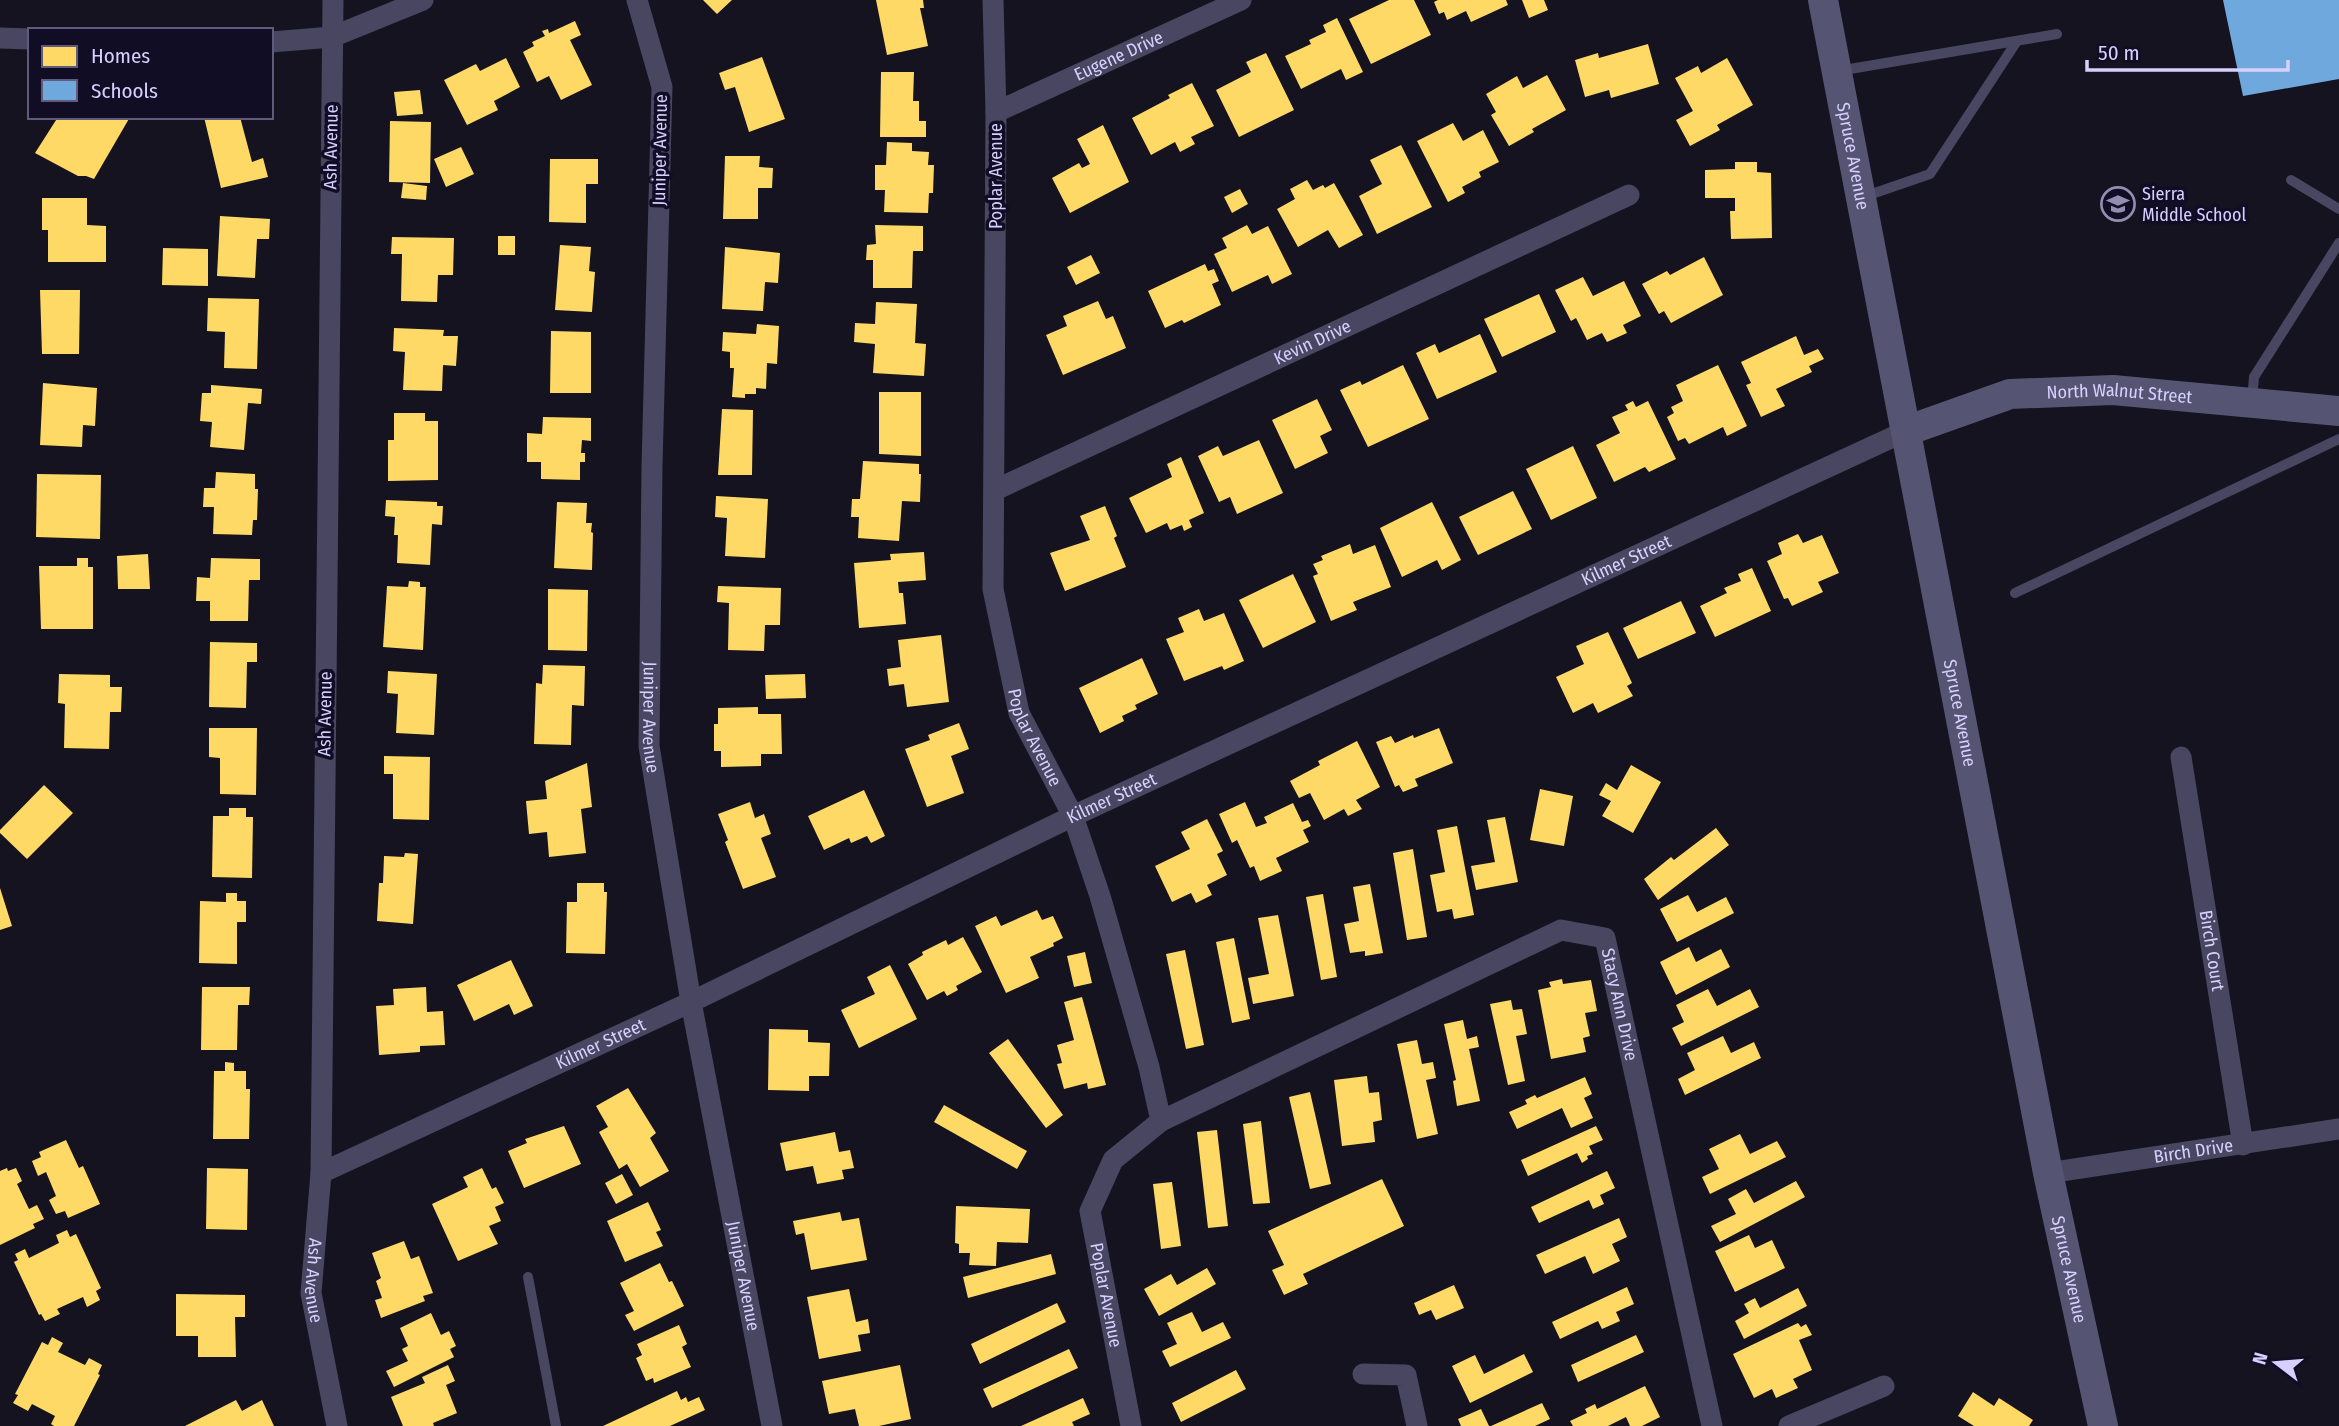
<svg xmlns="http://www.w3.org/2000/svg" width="2339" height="1426" font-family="'Fira Sans Condensed',sans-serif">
  <rect width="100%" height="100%" fill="#14131f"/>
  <!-- homes -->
  <path fill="#ffd966" d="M703,0H732L717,14Z
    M876,0H923L924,8H920L928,46L887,55Z
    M1389,0H1414L1431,35L1371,64L1349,19Z
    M1438,0H1506L1508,5L1471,22L1466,11L1447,20L1444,12L1439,14L1434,2Z
    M1522,0H1544L1548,10L1529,18Z
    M1337,18L1363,72L1346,80L1341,69L1301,89L1285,56L1311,44L1309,40L1326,32L1323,25Z
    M575,21L581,35L570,40L592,85L561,100L549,76L537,82L523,52L534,46L532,42L545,36L542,31L548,29L549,33Z
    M1648,44L1659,84L1611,98L1609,90L1585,97L1575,60L1598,53L1599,58Z
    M1266,53L1294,110L1239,137L1216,90L1251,72L1246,62Z
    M762,57L785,119L749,132L735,87L725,90L719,73Z
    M506,58L520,87L494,101L498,110L467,125L444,80L476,64L480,71Z
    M1727,58L1753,105L1717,125L1720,130L1690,146L1676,120L1693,111L1675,78L1698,66L1701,73Z
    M881,72H914L913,101H919V121H926V137H880Z
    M1547,75L1566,110L1532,129L1534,132L1509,146L1491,115L1496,112L1486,94L1517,76L1523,88Z
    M1192,83L1214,126L1191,137L1195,144L1180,152L1175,142L1151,155L1132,118L1170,98L1168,95Z
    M420,90L423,114L397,116L394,92Z
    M58,117H130L94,179L86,176H78L35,153Z
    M204,117H240L252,162L263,158L268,177L221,188Z
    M390,121L431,122L430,183L389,182Z
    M1453,123L1463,141L1483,130L1499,162L1479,172L1481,177L1462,187L1465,193L1448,202L1417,141Z
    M1103,125L1129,182L1070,213L1052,178L1079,163L1082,168L1090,164L1077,139Z
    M887,142L912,143V151L929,152L928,165H934L933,193H929L928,213L884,212L885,190H875V165H886Z
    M1401,145L1432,207L1377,234L1359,196L1382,184L1370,160Z
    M461,147L474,174L446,187L434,159Z
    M725,156H760L759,167L773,168L772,188H758V219H723Z
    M550,159H598V184H586V223L549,222Z
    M1735,162H1757V172L1771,173L1772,238L1731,239L1730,211H1735V198H1705V170L1735,169Z
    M1307,180L1313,190L1323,185L1325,188L1334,183L1363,235L1339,248L1328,230L1298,247L1277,209L1295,199L1290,189Z
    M403,183L427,186L426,200L401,198Z
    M1240,189L1248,204L1232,213L1224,197Z
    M42,198H87V225L106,226V262H48V230H42Z
    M220,216L270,219L269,239H257L255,278L217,276Z
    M875,225L923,226V251H913L912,288H873V260H866L867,245L876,244Z
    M1247,225L1252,234L1268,226L1292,274L1272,284L1268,275L1232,292L1214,254L1227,248L1222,238Z
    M498,236H515V255H498Z
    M392,237L454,238L453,275H438L437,302L401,301L402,254H391Z
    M560,245L591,247L589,271L595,272L592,312L555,310Z
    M725,247L780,253L778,283L765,282L763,311L722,309Z
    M163,248L208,249V286L162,285Z
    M1091,255L1100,273L1076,285L1067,267Z
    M1704,257L1723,295L1671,323L1664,311L1659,314L1642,284L1667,271L1670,275Z
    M1205,264L1208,271L1214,269L1219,281L1212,284L1221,305L1184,323L1182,320L1165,328L1148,291Z
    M1583,277L1593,296L1624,281L1641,316L1623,325L1627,333L1607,342L1602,333L1587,340L1576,318L1571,321L1555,290Z
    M40,290H80L79,354H42Z
    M1539,294L1556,332L1502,357L1484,319Z
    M208,298L259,299L257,369L224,368L225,332L207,331Z
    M1098,301L1106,319L1113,316L1126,348L1063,375L1046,335L1067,326L1063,316Z
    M876,302L917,304L915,343L926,344L924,376L873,373L875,344L854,342L855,323L875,324Z
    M757,324L779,326L777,364L767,363L766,389L756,388V394H745V398L732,397L734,368H730V352L722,351L723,332L756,334Z
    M394,328L444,330L443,336H458L456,366L443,365L442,391L403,390L405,352L393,351Z
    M551,331L591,332V393H550Z
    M1480,334L1497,372L1437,399L1416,353L1435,344L1439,353Z
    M1796,336L1804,355L1818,349L1824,359L1809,366L1812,372L1776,389L1785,406L1761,417L1746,385L1751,383L1741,362Z
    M1403,365L1429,419L1368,447L1340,390L1360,381L1362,385Z
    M1718,365L1747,426L1727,436L1723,427L1689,444L1685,438L1678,441L1667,417L1674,413L1671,407L1683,401L1676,385Z
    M43,383L97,388L95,426L83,425L82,447L40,445Z
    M211,385L262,389L261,404L248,403L244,450L210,447L212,422L200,421L202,393H211Z
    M879,392H921V456L879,454Z
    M1317,399L1332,430L1320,436L1328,453L1295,469L1272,420Z
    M1633,401L1636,407L1648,401L1676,459L1649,472L1645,467L1614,482L1596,445L1620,433L1612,417L1628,410L1625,405Z
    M722,409L753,410L752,475H718Z
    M394,413H425V421H438V480L388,481V440H394Z
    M543,417L591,418V441L582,440L581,453H585V462H580V480L541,479V462H527V433L542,434Z
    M1259,440L1283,493L1237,514L1230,497L1219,502L1198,456L1218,446L1223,456Z
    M1573,446L1597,498L1551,520L1526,469Z
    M1181,457L1204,513L1189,520L1192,527L1184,531L1182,525L1170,530L1167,523L1146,533L1129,498L1172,477L1167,464Z
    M863,461L919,464V474H921L920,502L902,501L899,541L858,538L859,517H851L852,499H860Z
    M216,472L255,474V489H258L257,520H253L252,535L213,534L214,507H203L204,488H215Z
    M37,474L101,475L100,539L36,537Z
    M1513,491L1532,529L1478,555L1459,517Z
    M716,496L768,499L765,558L725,556L727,518L715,517Z
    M386,500L437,502V506H443L442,525L432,524L430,565L397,563L398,535H394L395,517L385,516Z
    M557,502L587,503L586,523H592L591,532L593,533L592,570L554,568Z
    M1432,502L1461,560L1442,570L1437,560L1402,577L1380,528Z
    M1105,506L1117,536L1114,538L1126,567L1065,591L1050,553L1090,540L1080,516Z
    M1798,534L1803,543L1822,535L1839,573L1818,582L1823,592L1792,606L1788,598L1784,599L1767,561L1782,554L1778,543Z
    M1350,544L1353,554L1375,545L1391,587L1353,602L1357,610L1331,621L1313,576L1318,574L1313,564L1323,560L1321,556Z
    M924,552L926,580L898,582L899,593H903L906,624L859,628L854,563L891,560L890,554Z
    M148,554L150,589H118L117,556Z
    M77,558H88V567H93V629H41L39,566H77Z
    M211,558L260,559V580H249L248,621H210V601H196L197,577L210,578Z
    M1752,568L1771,611L1715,637L1700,606L1727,593L1724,588L1741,581L1738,574Z
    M1293,574L1316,622L1263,648L1239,600Z
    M409,581L420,582V587H426L423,650L383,647L387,586L408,587Z
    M718,586L781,588L780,625H765L764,651L728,650L729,603L717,602Z
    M548,589L588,590L587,651L548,650Z
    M1681,601L1696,633L1638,659L1623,628Z
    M1199,609L1204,621L1224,613L1244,661L1224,670L1222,666L1184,681L1166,639L1184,632L1178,618Z
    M1608,632L1632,683L1627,686L1633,696L1598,713L1593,703L1573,713L1556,677L1584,664L1576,646Z
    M941,635L949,702L907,707L904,684L889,686L887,669L901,667L898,640Z
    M210,642L257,643V662H247L246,708L209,707Z
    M1142,658L1158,694L1135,705L1137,709L1122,716L1124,721L1100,733L1079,688Z
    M543,665L585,666L584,706L572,705L571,745L534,744L536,683L542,684Z
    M388,671L437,674L434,735L396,733L398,694L387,693Z
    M59,674L110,675V687H122L121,712H110L109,749L64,748L65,704L58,703Z
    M805,674L806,698L766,699L765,675Z
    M758,707V714H781L782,754H761V766L721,767V751H714V724H718V708Z
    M959,723L969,749L951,756L964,793L927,807L905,749L930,740L928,735Z
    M209,728H257L256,795L220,794V758L209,757Z
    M1439,728L1453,763L1415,779L1418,786L1403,792L1399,785L1395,787L1376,742L1391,736L1395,743L1413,735L1414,738Z
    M1357,741L1380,787L1356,800L1362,809L1348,816L1344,809L1324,820L1310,793L1299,798L1290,781L1320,765L1318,761Z
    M384,756L430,757L429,820L393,819V774H384Z
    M587,763L592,807L581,809L586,853L549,857L547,832L529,834L526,801L547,799L545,781Z
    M1631,765L1661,782L1633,833L1602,816L1611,801L1599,795L1606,783L1617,790Z
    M44,785L73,813L27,859L0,833V830Z
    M1540,789L1573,796L1564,846L1530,840Z
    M864,790L885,836L871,843L867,836L851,843L849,838L824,850L808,816Z
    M750,802L755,818L764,814L771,834L761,838L776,877L743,889L725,842L728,840L718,814Z
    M1245,802L1256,827L1267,823L1264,817L1293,803L1302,822L1308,820L1311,826L1303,830L1309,842L1276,858L1282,871L1260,881L1254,866L1250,868L1237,840L1232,843L1219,814Z
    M229,808H246V817H253L252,878L212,877L213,816H229Z
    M1505,817L1518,882L1476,890L1471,866L1495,862L1487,820Z
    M1207,819L1223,851L1217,854L1227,875L1207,885L1212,895L1196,903L1191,893L1172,902L1155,866L1190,849L1181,832Z
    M1457,826L1474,915L1454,919L1452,909L1437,912L1430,875L1445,872L1437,830Z
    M1716,828L1729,845L1658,900L1644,879L1671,857L1674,860Z
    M1413,849L1427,937L1407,940L1393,853Z
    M405,853L418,854L413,924L377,921L379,883H383L384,856L404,857Z
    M577,883H604V892H607L605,954L566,953L567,902H577Z
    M1370,884L1383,953L1365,956V951L1350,953L1344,924L1359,921L1353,887Z
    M0,888L12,926L0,930Z
    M226,893H237V901H246V922H237V964L199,963L200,901L226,902Z
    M1323,894L1337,977L1321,980L1306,897Z
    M1688,895L1697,912L1726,897L1734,913L1677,942L1660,909Z
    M1037,910L1042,920L1053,916L1063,938L1053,943L1054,946L1030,957L1039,978L1006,993L975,926L996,916L1001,926Z
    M1278,915L1294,996L1253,1004L1248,978L1269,974L1258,918Z
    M963,937L982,972L956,986L958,990L947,996L944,991L927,1000L908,964L923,955L922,952L946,940L948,945Z
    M1234,938L1250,1019L1232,1023L1216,942Z
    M1689,947L1696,962L1721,949L1730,967L1676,995L1660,962Z
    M1185,950L1204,1045L1186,1049L1166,954Z
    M1085,952L1092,983L1074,987L1067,956Z
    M511,960L533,1006L514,1015L509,1004L474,1021L457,985Z
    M890,965L917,1019L859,1048L841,1010L875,994L867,977Z
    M1562,979L1563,984L1591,980L1597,1011L1585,1013L1590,1036L1583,1038L1586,1052L1551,1059L1538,990L1551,987L1549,982Z
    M202,987H250L249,1005H238L237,1050H201Z
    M426,987L427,1012L443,1011L445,1045L420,1046V1052L379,1055L376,1006L394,1005L393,989Z
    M1708,989L1717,1006L1750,989L1759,1007L1681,1046L1672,1028L1684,1022L1676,1005Z
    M1082,997L1106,1085L1088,1089L1087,1083L1064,1089L1057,1064L1062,1063L1057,1045L1074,1040L1064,1002Z
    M1511,1000L1513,1010L1522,1009L1527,1034L1516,1036L1525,1081L1508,1085L1490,1004Z
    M1463,1020L1467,1039L1477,1036L1479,1047L1469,1049L1480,1101L1457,1106L1453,1081L1456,1080L1444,1024Z
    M769,1029L808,1030V1042L830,1043L829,1076H809V1091L768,1090Z
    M1723,1036L1731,1053L1754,1042L1761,1058L1685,1095L1678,1079L1695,1070L1687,1053Z
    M1008,1039L1063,1115L1046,1128L989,1053Z
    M1417,1040L1422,1064L1433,1062L1436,1078L1426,1080L1438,1134L1417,1139L1397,1044Z
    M225,1062L234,1063V1071H246V1089H250L249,1139H213L214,1071H225Z
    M1367,1076L1369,1093L1379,1092L1382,1120L1373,1122L1375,1142L1342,1146L1334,1080Z
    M1585,1077L1592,1094L1584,1098L1593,1118L1571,1128L1562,1108L1517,1129L1509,1112L1527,1104L1525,1100L1535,1095L1537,1098Z
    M628,1088L656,1133L650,1138L669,1171L640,1187L627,1164L619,1169L599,1132L608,1127L596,1106Z
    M1310,1092L1331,1184L1310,1189L1289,1097Z
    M944,1105L1027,1151L1017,1169L934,1122Z
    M1261,1121L1270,1203L1253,1204L1243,1124Z
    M564,1126L581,1164L524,1188L508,1151L527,1143L525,1139Z
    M1596,1126L1603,1140L1589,1146L1593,1154L1587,1156L1588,1159L1582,1163L1577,1153L1528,1176L1521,1160Z
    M1217,1130L1228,1226L1208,1228L1197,1132Z
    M835,1132L839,1152L850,1150L854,1168L842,1170L844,1179L817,1184L813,1166L786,1171L780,1143Z
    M1740,1134L1750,1154L1777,1141L1786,1157L1710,1194L1702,1177L1719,1169L1709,1149Z
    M66,1140L79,1168L83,1166L100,1204L68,1218L65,1211L56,1214L49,1200L56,1196L46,1172L38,1176L32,1161L41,1157L39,1152Z
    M7,1168L8,1171L16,1168L22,1181L17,1184L29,1209L37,1205L44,1219L33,1224L35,1228L0,1245V1171Z
    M207,1168L248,1169L247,1230L206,1229Z
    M482,1168L492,1189L496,1187L504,1203L495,1207L501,1221L489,1226L498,1244L458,1261L432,1204L468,1187L463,1177Z
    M1607,1171L1615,1188L1600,1195L1604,1204L1593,1209L1589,1200L1539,1223L1531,1207Z
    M622,1174L633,1195L616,1204L605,1183Z
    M1382,1179L1404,1226L1303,1274L1308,1284L1284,1295L1272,1270L1284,1265L1268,1231Z
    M1796,1181L1805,1197L1720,1242L1711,1226L1736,1214L1728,1199L1746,1189L1754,1203Z
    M1172,1182L1181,1246L1161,1249L1153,1184Z
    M648,1202L661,1230L656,1232L663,1246L625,1262L607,1221Z
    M956,1206L1030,1209L1028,1243L997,1242L996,1266L969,1265L970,1253H959V1244L955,1243Z
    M840,1212L842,1221L859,1218L867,1260L811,1270L804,1233L796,1235L793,1221Z
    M1619,1218L1627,1237L1612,1244L1620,1261L1593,1274L1585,1256L1545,1274L1536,1255Z
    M67,1230L70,1237L76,1234L101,1288L96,1291L100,1300L87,1307L83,1297L57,1309L60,1314L45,1321L41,1314L39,1315L14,1262L18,1260L15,1254L25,1249L29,1258L59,1243L56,1235Z
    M1749,1235L1755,1248L1772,1240L1785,1268L1735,1292L1715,1251Z
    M404,1241L411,1259L419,1256L433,1293L423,1296L425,1301L381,1318L375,1300L382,1298L376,1281L381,1278L372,1253Z
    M1051,1254L1056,1274L968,1298L963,1277Z
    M660,1263L669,1282L672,1281L684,1306L634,1331L625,1315L634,1311L620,1283Z
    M1207,1268L1216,1284L1159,1316L1144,1289L1171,1274L1177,1285Z
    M1454,1285L1464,1308L1436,1320L1431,1310L1419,1315L1414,1303Z
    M1627,1287L1634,1304L1616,1312L1620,1321L1602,1329L1598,1321L1560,1339L1552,1322Z
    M1798,1288L1807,1306L1744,1339L1735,1321L1749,1313L1744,1304L1755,1298L1760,1308Z
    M849,1289L856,1322L868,1319L870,1333L858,1335L861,1351L819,1359L807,1297Z
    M176,1294L245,1295V1317H235L236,1357H198V1336H176Z
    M1057,1303L1066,1322L980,1364L971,1344Z
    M1192,1312L1202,1332L1223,1322L1231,1338L1170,1367L1162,1351L1177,1344L1167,1323Z
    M431,1313L441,1335L449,1331L456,1346L450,1349L454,1357L394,1387L386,1371L408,1361L402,1349L408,1346L400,1328Z
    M1798,1323L1801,1327L1806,1324L1812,1335L1799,1340L1812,1370L1793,1379L1798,1388L1776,1398L1772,1389L1754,1398L1733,1354Z
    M679,1325L687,1344L682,1347L691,1367L654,1383L653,1378L646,1381L636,1358L642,1355L637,1344Z
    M1636,1335L1644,1352L1578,1382L1571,1365Z
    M52,1337L63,1343L58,1352L85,1365L89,1358L102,1365L98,1374L100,1375L74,1426H54L51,1424L55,1416L32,1404L28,1411L13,1403L18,1395L15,1394L42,1342L48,1345Z
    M1069,1349L1078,1368L992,1408L983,1389Z
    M1524,1354L1533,1372L1470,1403L1452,1366L1475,1355L1484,1374Z
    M448,1365L455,1381L446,1385L457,1413L433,1423L434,1426H403L391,1397L425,1383L422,1377Z
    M900,1365L911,1419L879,1426H859L855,1409L829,1414L822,1381Z
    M1236,1370L1246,1389L1181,1422L1172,1403Z
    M1645,1386L1660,1417L1642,1426H1630L1626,1417L1608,1426H1573L1570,1421L1587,1413L1585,1409L1595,1404L1597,1409Z
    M677,1391L681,1400L686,1397L688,1402L699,1397L705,1410L670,1426H603Z
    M1973,1392L1994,1406L1999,1398L2033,1420L2029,1426H1974L1958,1416Z
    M1083,1398L1090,1414L1072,1422L1074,1426H1021Z
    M236,1400L242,1411L262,1400L274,1426H185Z
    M1542,1403L1550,1419L1535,1426H1491Z
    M1481,1409L1489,1426H1461L1458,1419Z"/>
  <!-- schools -->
  <path fill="#6fa8dc" d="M2223,0H2339V79L2243,96Z"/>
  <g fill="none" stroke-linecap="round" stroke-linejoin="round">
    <!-- lane -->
    <path stroke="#484660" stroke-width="10" d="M1838,71L2057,34
      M2291,180L2339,209
      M1863,197L1930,174L2017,41
      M2252,400L2254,377L2339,243
      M2015,593L2339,439
      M528,1277L556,1426"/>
    <!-- street -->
    <g stroke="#484660" stroke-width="21">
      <path id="s1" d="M333,0L321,1173L311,1293L337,1426"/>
      <path id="s2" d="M637,0L662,87L652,466L649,746L691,1002L772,1426"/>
      <path id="s3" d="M993,0L996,112L993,589L1019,713L1073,816L1100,896L1149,1067L1161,1121L1113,1160L1090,1211L1131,1426"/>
      <path d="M0,38L30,39"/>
      <path d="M271,42L332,37L423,0"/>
      <path id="s4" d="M996,112L1241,0"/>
      <path id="s5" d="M995,490L1629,195"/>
      <path id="s6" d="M2181,757L2243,1145"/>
      <path id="s7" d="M1161,1121L1561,930L1605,938L1712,1426"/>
      <path id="s8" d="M321,1173L691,1002L1073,816L1906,431"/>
      <path id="s9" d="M2048,1173L2339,1129"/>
      <path d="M1363,1374L1406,1375L1417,1426"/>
      <path d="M1789,1426L1884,1386"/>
    </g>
    <!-- secondary -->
    <g stroke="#555473" stroke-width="30">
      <path id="s10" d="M1823,0L2048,1173L2103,1426"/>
      <path id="s11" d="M1906,431L2010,394L2113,390L2339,411"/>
    </g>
  </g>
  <!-- icons -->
  <defs>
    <g id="school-ring" transform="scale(1.75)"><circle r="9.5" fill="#110d25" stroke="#938eb1" stroke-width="1.5"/><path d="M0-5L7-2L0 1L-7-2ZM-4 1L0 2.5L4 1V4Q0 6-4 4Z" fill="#938eb1"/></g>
  </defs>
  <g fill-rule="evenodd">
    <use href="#school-ring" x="2118" y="204"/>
  </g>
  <g text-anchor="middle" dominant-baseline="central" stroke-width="7" stroke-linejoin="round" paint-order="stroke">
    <!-- street labels -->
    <g font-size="18" fill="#d7d0ff" stroke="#110d25">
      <text stroke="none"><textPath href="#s4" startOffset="135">Eugene Drive</textPath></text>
      <text transform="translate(331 147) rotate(-89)">Ash Avenue</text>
      <text transform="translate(660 150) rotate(-89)">Juniper Avenue</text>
      <text stroke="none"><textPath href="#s10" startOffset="159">Spruce Avenue</textPath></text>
      <text transform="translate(996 176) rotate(-90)">Poplar Avenue</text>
      <text stroke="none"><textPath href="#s5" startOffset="350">Kevin Drive</textPath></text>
      <text stroke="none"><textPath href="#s11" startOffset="220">North Walnut Street</textPath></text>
      <text stroke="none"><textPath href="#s8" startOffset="1442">Kilmer Street</textPath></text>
      <text transform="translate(325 714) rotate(-89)">Ash Avenue</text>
      <text stroke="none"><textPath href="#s10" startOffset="726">Spruce Avenue</textPath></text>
      <text stroke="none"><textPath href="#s2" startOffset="721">Juniper Avenue</textPath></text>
      <text stroke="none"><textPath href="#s3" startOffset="744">Poplar Avenue</textPath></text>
      <text stroke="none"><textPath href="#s8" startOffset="875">Kilmer Street</textPath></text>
      <text stroke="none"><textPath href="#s6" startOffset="196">Birch Court</textPath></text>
      <text stroke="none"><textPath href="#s7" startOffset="556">Stacy Ann Drive</textPath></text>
      <text stroke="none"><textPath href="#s8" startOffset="308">Kilmer Street</textPath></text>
      <text stroke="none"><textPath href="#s9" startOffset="147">Birch Drive</textPath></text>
      <text stroke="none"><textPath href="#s10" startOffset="1293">Spruce Avenue</textPath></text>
      <text stroke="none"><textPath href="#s2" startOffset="1288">Juniper Avenue</textPath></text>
      <text stroke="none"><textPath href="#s1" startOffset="1281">Ash Avenue</textPath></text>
      <text stroke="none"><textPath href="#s3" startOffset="1353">Poplar Avenue</textPath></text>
    </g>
    <!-- poi labels -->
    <g font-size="18" fill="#d7d0ff" stroke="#110d25" text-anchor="start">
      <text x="2142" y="194">Sierra<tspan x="2142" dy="21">Middle School</tspan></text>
    </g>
  </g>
  <!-- legend -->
  <rect x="28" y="28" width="245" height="91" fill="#110d25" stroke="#605b7c" stroke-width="2"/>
  <rect x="42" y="46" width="35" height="21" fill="#ffd966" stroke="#605b7c" stroke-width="2"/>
  <text x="91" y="63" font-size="21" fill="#d7d0ff">Homes</text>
  <rect x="42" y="80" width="35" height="21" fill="#6fa8dc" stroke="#605b7c" stroke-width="2"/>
  <text x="91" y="98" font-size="21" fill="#d7d0ff">Schools</text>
  <!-- north arrow -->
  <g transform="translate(2276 1363) rotate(286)" stroke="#110d25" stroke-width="5" paint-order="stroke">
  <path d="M0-5L12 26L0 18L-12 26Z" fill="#d7d0ff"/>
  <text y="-10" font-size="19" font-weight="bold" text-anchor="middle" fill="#d7d0ff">N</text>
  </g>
  <!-- scale -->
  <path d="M2087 60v10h201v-10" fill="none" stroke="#d7d0ff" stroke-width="3.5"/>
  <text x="2098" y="60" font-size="21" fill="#d7d0ff" stroke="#110d25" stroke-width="5" paint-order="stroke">50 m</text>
</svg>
